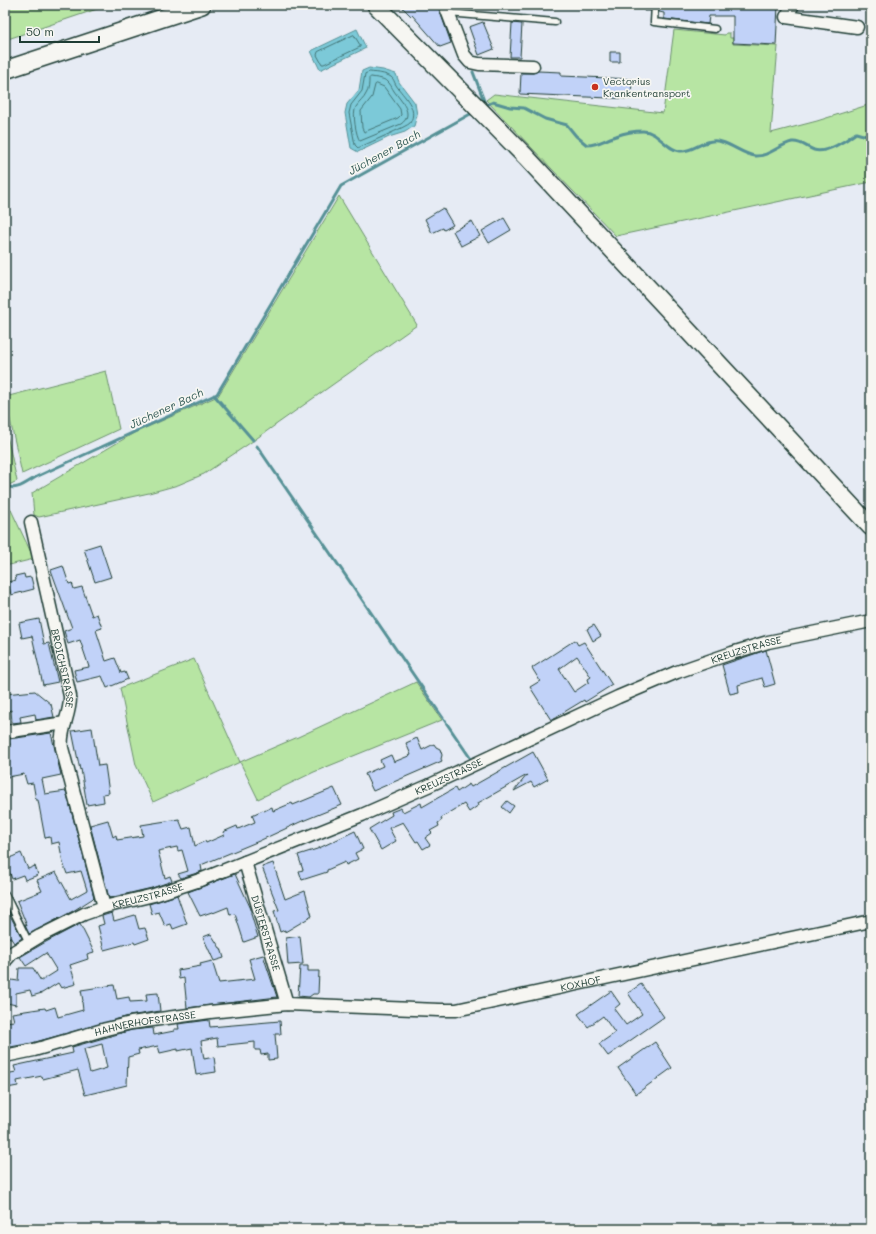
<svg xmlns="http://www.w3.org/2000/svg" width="876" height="1234" font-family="Mali,sans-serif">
  <rect width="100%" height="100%" fill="#e6ebf4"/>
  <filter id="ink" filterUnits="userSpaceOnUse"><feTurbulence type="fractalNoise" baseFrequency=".025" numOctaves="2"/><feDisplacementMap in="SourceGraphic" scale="8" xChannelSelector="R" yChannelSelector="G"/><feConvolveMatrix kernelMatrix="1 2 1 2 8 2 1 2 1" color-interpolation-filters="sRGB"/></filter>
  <g filter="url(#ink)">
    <!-- green -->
    <path fill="#b7e5a3" stroke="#6b916c" d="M5,5H109L5,40Z
      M674,30L725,35L726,33H730V38H733V44L778,46L771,133L817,121L871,104V182L616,236L486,100L494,94L663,113Z
      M339,196L417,325L250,443L204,474L178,485L149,493L39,517L34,515L32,493L134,433L218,396Z
      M106,371L119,429L22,474L5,397Z
      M5,426L17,481L5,487Z
      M5,497L34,559L5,566Z
      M194,659L240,762L298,737L416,682L442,720L314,772L258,799L240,762L153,802L136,765L120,688Z"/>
    <!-- water -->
    <path fill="#7bc9d8" stroke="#569196" d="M357,29L366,48L320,70L311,51Z
      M369,68L383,70L396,74L399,82L415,103L417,115L414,126L405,132L389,137L358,152L351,148L345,113L347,104L359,90L362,71Z"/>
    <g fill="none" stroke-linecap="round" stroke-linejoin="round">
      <!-- shore -->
      <path stroke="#447576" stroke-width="1" d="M354,35L360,45V47L324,64H322L317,55L318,52Z
        M370,72C377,73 385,73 391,77C394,79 394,82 396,85C403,96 419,108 410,123C408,126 364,145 358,148L355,145L349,113L351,105L362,91L365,74Z
        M371,77C376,78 382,78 387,81C390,83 392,88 394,91C401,101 415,114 401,124L360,141C356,136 352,113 356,107C359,102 364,99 366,94C369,90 369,84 369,79Z
        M377,84L384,87L400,109L401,115L398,118L364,132L362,128L361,111L372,97L375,85Z"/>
      <!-- stream -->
      <path stroke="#569196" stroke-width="3" d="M473,72L486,106
        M484,106L493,102L510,107L524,108L545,119L567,125L576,136L587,145C598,145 606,139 616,136C624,133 634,131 643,131C658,131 666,150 680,151C692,152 701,142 712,141C726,139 741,154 755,156C768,157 779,145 792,142C801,141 806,147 814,150C826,154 847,140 856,133L863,135L871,133
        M214,395L253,440
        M257,446L471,759
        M5,485C16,493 28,481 38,476L217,394L341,186L474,112"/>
    </g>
    <!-- building -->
    <path fill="#c1d2f8" stroke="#1f3d34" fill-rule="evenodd" d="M400,5L438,6L451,43L440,47L412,15L411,16Z
      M644,5H650V11H644Z
      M659,5H778L776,45L733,43V16H709L708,24L664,19V13L659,12Z
      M483,22L494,49L479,55L469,27Z
      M512,23L522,24L520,57H510Z
      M610,52H620V62H610Z
      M538,71L561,72V76L632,79L631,99L520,94L521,73H533Z
      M443,208L453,225L444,230L443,228L432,233L425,219Z
      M504,218L511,230L489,243L482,231Z
      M472,221L480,236L461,246L453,231Z
      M100,544L111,577L95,582L84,549Z
      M63,566L69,584L72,583L74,589L82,587L92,616L97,614L102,628L96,630L106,661L115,658L121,673L125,672L128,679L107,688L102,676L77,682L74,670L89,667L80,640L68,644L64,631L72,628L51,570Z
      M24,574L25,578L31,577L34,589L11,595L8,582L16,580L15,576Z
      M39,619L44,644L49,643L58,682L43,685L32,636L22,638L19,623Z
      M594,625L601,636L593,641L587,629Z
      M575,640L578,645L584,642L612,685L585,702L584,700L551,720L530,687L540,681L532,668ZM577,656L591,677L588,679L589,682L574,692L559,669Z
      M766,650L775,684L765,687L762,678L738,685L739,692L730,694L722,665Z
      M35,691L51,704L54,717L36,720L35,714L20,717L21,722L12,723L11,710L5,712V694Z
      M92,728L98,766L105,765L109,793L103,794L104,802L87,805L81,769L80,770L72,731Z
      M51,733L61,775L42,779L45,794L66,791L94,897L92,899L73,911L29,934L24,924L27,926L17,901L42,891L37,880L56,872L71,899L87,890L81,871L67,874L63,863L59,842L51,844L50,837L45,838L38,800H36L33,783L27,784L24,774L8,777L5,761H10L7,745H10L9,739Z
      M417,738L422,750L434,744L436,747L440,749L442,755L441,759L442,761L373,791L365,774L383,766L380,760L391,755L394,762L411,755L406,743Z
      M533,752L548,779L534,787L531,782L514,791L527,775L478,803L479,805L469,812L464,804L441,818L442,820L438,823L439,826L430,831L432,833L425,838L430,845L423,849L418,841L416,842L403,822L389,828L396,841L381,850L369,829L392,815L391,812L401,808L403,812L421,803L422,807L455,788L457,792L469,784L471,787Z
      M334,788L342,805L300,822L259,841L201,865L202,871L197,873L181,878L178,874L188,871L182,850L178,851L177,847L158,851L165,878L170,876L172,881L152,888L109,898L90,825L108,820L113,837L116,835L117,840L143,836L141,825L179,819L183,829L191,827L195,846L205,841L206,843L224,835L223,832L237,826L238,829L255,822L252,815L263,810L264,811L272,807L273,811L292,803L293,805Z
      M507,801L514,806L509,813L502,807Z
      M355,831L363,849L355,853L358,859L346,865L345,862L327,870V872L302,880L299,871L303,870L298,855L317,849Z
      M21,853L28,869L35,866L38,875L25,880L23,875L12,879L5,860Z
      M273,863L285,899L305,891L312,916L285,932V930L280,932L274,911L279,910L262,867Z
      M235,874L251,909V914L258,937L244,942L235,914L230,915L228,907L213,913L212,912L200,916L188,892Z
      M177,895L187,924L173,929L171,924L165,926L159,912L152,914L149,904Z
      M5,906L22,938L14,943L10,937L5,940Z
      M112,913L114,921L135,915L139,929L145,928L149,939L135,944L134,942L104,950L98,926L104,924L102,916Z
      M80,924L94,952L87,954L88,959L70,965L76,984L61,988L58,983L42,993L32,996L30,990L16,993V1005L7,1003L8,997H5V979L18,981L19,968H33L41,981L57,971L46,953L26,966L20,957L44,943Z
      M211,934L220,948H221L224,958L214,961L203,937Z
      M300,936L303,964L288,965L286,938Z
      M263,955L277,997L187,1008L184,978L179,979L178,970L201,966L200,964L212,961L219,983L255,979L249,959Z
      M300,966H308V971H319L318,994H313L309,997L298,996Z
      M641,984L664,1017L608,1056L599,1044L615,1033L603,1016L588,1027L578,1014L611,991L620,1004L614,1009L626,1025L642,1014L628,993Z
      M114,985L117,999L129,997L130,1002L147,1001L146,994L158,993L160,1011L129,1016L32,1043L5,1048V1022L14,1021L12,1013L45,1008L46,1010L55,1007L58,1017L83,1010L82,1002L83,1001L81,990Z
      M209,1020L210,1027L280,1021L281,1034H275L277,1059L268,1060V1054L261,1055L260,1050H255V1042L218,1046L217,1038L201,1041L204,1059L214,1057L216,1072L196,1075L192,1048L178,1051V1049L160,1053L158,1046L138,1050L139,1054L128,1057L127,1085L85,1095L78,1070L43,1079L42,1076L17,1081L18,1086L7,1088L5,1074L16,1072L14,1066L73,1053L72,1047L132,1030L153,1028L154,1035L174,1031V1029H179L178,1024ZM102,1044L107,1068L90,1073L84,1049Z
      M655,1042L672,1068L636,1094L618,1068Z"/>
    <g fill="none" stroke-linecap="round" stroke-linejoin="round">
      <!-- service casing -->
      <g stroke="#1f3d34" stroke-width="9">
        <path id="service" d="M655,5L654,22L715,29
          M448,13L555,22
          M5,894L29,943"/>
      </g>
      <!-- minor casing -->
      <g stroke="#1f3d34" stroke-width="15">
        <g id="minor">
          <path d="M445,5L464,55L470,62L479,64L533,66"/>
          <path d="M793,5L786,17L857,27"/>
          <path id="s1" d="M31,522L70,696C71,714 59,730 62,748L104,907"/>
          <path d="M5,732L65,723"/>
          <path id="s2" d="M245,862L287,1004"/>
          <path id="s3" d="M5,961L12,953L40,936L84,914L104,907L154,895L200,880L362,815L428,786L618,697L677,672L732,653L768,642L871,621"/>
          <path id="s4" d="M5,1056L34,1050L106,1029L131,1023L210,1012L287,1004L439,1010H456L871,921"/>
        </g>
      </g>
      <!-- secondary casing -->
      <g stroke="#1f3d34" stroke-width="20">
        <path id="secondary" d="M376,5L526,157L871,527
          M5,70L202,5"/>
      </g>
      <!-- service -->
      <use href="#service" stroke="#f6f6f2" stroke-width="6"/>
      <!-- minor -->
      <use href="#minor" stroke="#f6f6f2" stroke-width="12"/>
      <!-- secondary -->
      <use href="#secondary" stroke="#f6f6f2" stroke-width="17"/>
    </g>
  </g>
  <!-- markers -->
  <circle fill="#c8321e" stroke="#f6f6f2" stroke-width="1.5" cx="595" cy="87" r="4"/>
  <g text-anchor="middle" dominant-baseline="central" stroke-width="3.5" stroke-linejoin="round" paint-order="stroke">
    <!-- poi labels -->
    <g font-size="10" fill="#1f3d34" stroke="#f6f6f2" text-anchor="start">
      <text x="603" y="81">Vectorius<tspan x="603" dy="12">Krankentransport</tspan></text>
    </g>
    <!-- street labels -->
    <g font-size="10" fill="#1f3d34" stroke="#f6f6f2">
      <text stroke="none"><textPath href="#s3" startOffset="807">KREUZSTRASSE</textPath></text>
      <text stroke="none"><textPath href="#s1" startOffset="150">BROICHSTRASSE</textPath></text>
      <text stroke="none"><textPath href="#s3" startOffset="483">KREUZSTRASSE</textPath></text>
      <text stroke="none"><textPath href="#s3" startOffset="159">KREUZSTRASSE</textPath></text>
      <text stroke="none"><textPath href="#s2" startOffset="74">DÜSTERSTRASSE</textPath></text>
      <text stroke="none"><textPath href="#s4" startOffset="584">KOXHOF</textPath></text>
      <text stroke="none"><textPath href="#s4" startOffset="144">HAHNERHOFSTRASSE</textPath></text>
    </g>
    <!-- water labels -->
    <g font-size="11" font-style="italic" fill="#315955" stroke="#f6f6f2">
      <text transform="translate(384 152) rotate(-29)">Jüchener Bach</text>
      <text transform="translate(166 408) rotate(-25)">Jüchener Bach</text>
    </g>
  </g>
  <!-- margin -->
  <rect width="876" height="1234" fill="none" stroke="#f6f6f2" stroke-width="20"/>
  <rect x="10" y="10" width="856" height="1214" fill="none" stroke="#1f3d34" stroke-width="1.5" filter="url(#ink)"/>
  <!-- scale -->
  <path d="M20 36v6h79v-6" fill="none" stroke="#1f3d34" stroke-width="2"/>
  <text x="26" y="36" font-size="12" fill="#1f3d34" stroke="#f6f6f2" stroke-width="3" paint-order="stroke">50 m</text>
</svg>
